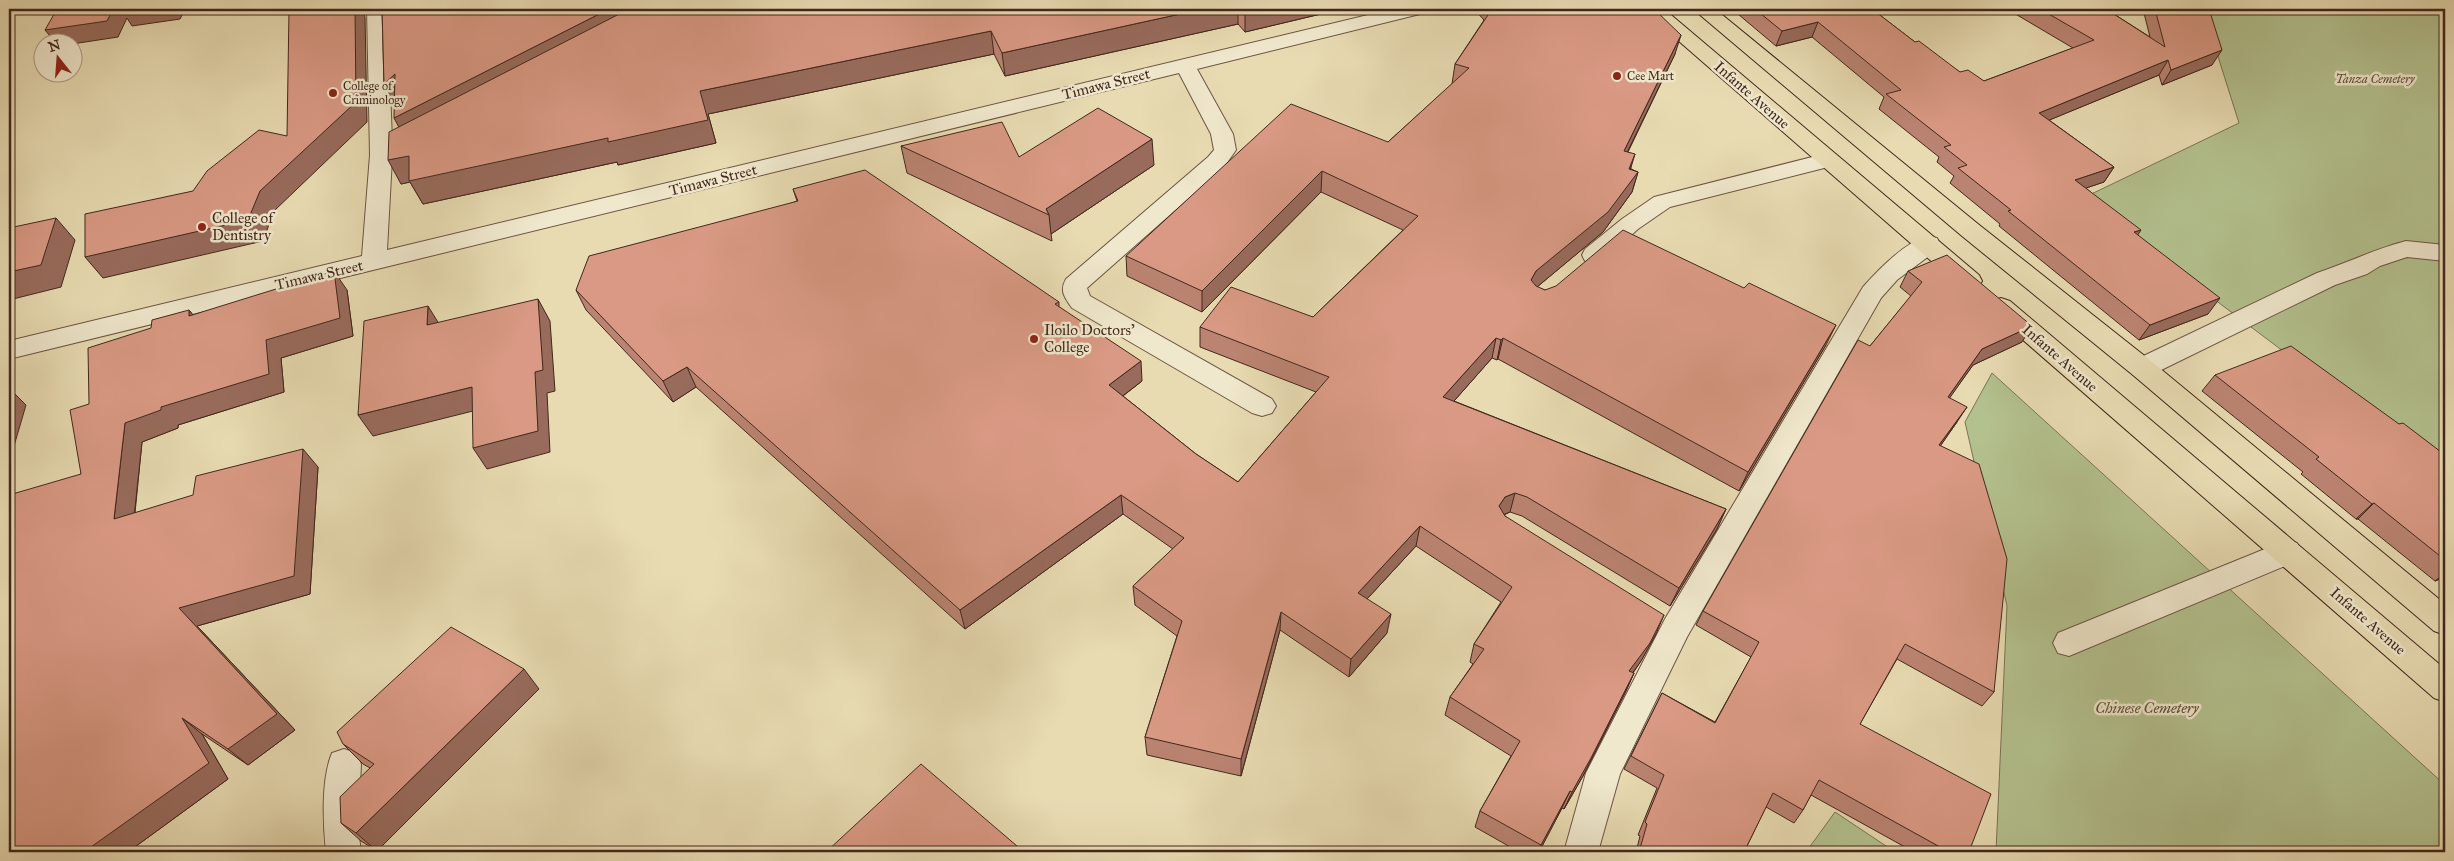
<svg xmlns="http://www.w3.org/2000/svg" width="2454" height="861" font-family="'IM FELL Great Primer',serif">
  <rect width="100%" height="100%" fill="#e8dbb2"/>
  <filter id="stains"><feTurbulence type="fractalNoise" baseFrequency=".004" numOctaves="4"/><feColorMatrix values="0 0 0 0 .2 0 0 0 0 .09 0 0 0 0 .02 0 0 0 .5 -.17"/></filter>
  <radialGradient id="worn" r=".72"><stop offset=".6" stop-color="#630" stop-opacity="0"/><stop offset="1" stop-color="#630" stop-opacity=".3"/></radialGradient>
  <!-- green -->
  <path fill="#b3c18e" stroke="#7a7455" d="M2203,9H2445V473L2081,199L2239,123Z
    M1992,373L2445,785V852H1996L2007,606L1965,422Z
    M1835,812L1895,852H1806Z"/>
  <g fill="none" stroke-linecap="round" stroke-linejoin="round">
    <!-- minor casing -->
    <g stroke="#6c5442" stroke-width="2">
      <path id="minor" d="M367,9H387L392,141L414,129L422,127L430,129L433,134L430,139L392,158L387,250L1393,9H1427L1424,13L1197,69L1233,134L1236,150L1224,167L1087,288L1090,296L1272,399L1276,406L1272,413L1262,416L1252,413L1072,308C1065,298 1059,291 1066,279L1208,157L1214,150L1211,134L1179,73L9,359V341L362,256L370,155Z
        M1828,153L1836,155L1839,160L1836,165L1670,207L1638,229L1603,261L1594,263L1585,261L1582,255L1585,249L1622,219L1654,197Z
        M1928,236L1937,238L1940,244L1937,250L1897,280L1881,298L1687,637L1620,774L1598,852H1564L1586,773L1665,619L1863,287C1879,269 1905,242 1928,236Z
        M2406,241L2445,245V261L2407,257L2380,266L2367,274L2335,285L2151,375L2142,378L2133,375L2129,368L2133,361L2317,273C2347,263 2375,249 2406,241Z
        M2287,540L2297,543L2302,552L2297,561L2069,656L2058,653L2053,643L2058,633Z
        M344,749L356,753L361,764L358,829L361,852H326C323,824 321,779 332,753Z"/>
    </g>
    <!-- major casing -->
    <g stroke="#42271c" stroke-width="2">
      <path id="major" d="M1642,9H1664L1979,275L1982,281L1979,287L1970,289L1961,287Z
        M1693,9H1715L1978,224L2151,361L2445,604V635L2434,631L2133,375L1962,236Z
        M2001,298L2010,301L2445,669V702L2434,698L1992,313L1988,307L1992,301Z"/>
    </g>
    <!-- minor -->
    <use href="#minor" fill="#f0e8cd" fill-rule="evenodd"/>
    <!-- major -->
    <use href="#major" fill="#e8dbb2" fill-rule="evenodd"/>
  </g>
  <!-- wall -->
  <path fill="#bb8472" stroke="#42271c" d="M382,9H620L621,12L629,9H1342L1245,32L1238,24L1005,76L994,54L708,114L716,143L618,165L617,162L423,204L410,182L401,184L399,127L395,96L392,99L384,84Z
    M1474,9H1654L1675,54L1628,152L1631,169L1638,172L1632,192L1603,232L1537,287L1545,290L1826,345L1739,491L1498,359L1497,360L1492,358L1454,401L1726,509L1717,529L1670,606L1522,516L1510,512L1504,515L1505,516L1656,634L1641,661L1633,673H1634L1626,691L1583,776L1564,809L1562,808L1539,852H1519L1475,827L1480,811L1511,756L1445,715L1450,697L1473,664L1470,662L1474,644L1501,602L1416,546L1367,599L1387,633L1349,677L1280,630L1241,776L1147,755L1145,737L1177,636L1135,605L1133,586L1173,549L1123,514L965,629L696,387L673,402L586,310L576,290L797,201L793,189L1059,302V307L1142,381L1123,396L1196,454L1238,482L1316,392L1200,347V327L1313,317L1403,230L1321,192L1202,312L1127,276L1126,256L1388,142L1452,84L1455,64L1484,20Z
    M1732,9H1872L1915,42L1960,72L1984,81L2073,48L2007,9H2106L2150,37L2143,9H2209L2212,65L2162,85L2159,75L2049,120L2114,167L2104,182L2086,188L2138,235L2208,314L2139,340L1999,226L2000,224L1950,183L1954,176L1937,162L1939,157L1879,109L1884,97L1812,37L1776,46Z
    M901,146L1019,157L1154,165L1051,234L1052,241L907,173Z
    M1908,271L2022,342L1973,365L1949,398L1957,422L1940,446L1994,692L1982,706L1897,659L1860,724L1969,852H1914L1811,795L1803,810L1794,823L1766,807L1744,852H1636L1640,836L1638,835L1657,788L1624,769L1662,693L1715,722L1751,657L1696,625L1703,611L1870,346L1911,296L1900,287Z
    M347,290L353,336L281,358L284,392L178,425V428L142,442L135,513L318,467L310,594L197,626L295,730L248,765L202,734L228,779L128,852H9L81,474L89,404L189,310L193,315Z
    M2215,375L2399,424L2445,455V577L2435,581L2358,519H2356L2301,474L2303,472L2202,391Z
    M539,689L377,851L361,841L341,823L370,768L363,764L343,744Z"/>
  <!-- shaded-wall -->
  <path fill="#986b5c" stroke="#42271c" d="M113,9H185L180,19L132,26L127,18L118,37L72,44V42H55L45,30Z
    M355,9H361L365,17L367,122L274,211L263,241L103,278L85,257L260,191Z
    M609,9H620L624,18L402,133L394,118Z
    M1203,9H1238V24L1005,76L1002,53Z
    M1249,9H1342L1245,32V10Z
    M1818,22L1812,37L1776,46L1782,31Z
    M991,31L994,54L708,114L716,143L618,165L617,162L423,204L410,182L401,184L388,160L700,91Z
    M1681,35L1675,54L1618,171L1624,151Z
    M2222,50L2212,65L2162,85L2171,70Z
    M2168,60L2159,75L2030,128L2039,113Z
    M395,74L403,88L392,99L384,84Z
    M1152,139L1154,165L1051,234L1049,215L1046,209Z
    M1635,154L1629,174V169Z
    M2114,167L2104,182L2065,195L2075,180Z
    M1322,171L1321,192L1202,312V291Z
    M1638,172L1632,192L1603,232L1531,292V280L1536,271Z
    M56,218L75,240L61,287L9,300V272Z
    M2141,230L2131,245L2134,232Z
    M334,271L347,290L353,336L281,358L284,392L178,425V428L142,442L132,537L114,519L125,423L161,407L266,340Z
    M2220,298L2208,314L2139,340L2150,325Z
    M538,299L550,321L555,391L547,393L550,452L487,469L473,448L535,372Z
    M428,306L441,327L427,325Z
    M189,310L204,329L189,316Z
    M1836,325L1826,345L1739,491L1748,472Z
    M2032,326L2022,342L1973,365L1939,413L1948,397L1982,349Z
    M1496,338L1492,358L1440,417L1443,397Z
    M1503,338L1498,359L1497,360L1501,340Z
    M1141,361L1142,381L1111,405L1109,385Z
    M687,367L696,387L673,402L663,381Z
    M472,387L485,408L373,436L358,415Z
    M9,388L26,405L9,463Z
    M1967,407L1957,422L1930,461L1939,445Z
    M303,449L318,467L310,594L197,626L295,730L248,765L228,749L179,608Z
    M1515,493L1510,512L1500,516L1499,506L1505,497Z
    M1121,495L1123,514L965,629L960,610Z
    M2374,503L2358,519H2356L2372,504Z
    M1726,509L1717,529L1670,606L1679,588Z
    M1420,526L1416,546L1355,612L1358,593Z
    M2445,573V577L2435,581Z
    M1281,612L1280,630L1241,776V759Z
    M1391,614L1387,633L1349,677L1351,659Z
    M1664,615L1656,634L1641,661L1621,689L1629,671Z
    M524,669L539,689L377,851L356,833Z
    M1634,673L1626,691L1583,776L1564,809L1572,792Z
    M182,718L202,734L228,779L128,852H84Z
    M1570,791L1562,808L1539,852H1538L1541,845Z"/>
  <!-- building -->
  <path fill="#d99984" stroke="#42271c" d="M57,9H113L107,21L45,30Z
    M296,9H355L356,102L260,191L248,220L85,257V214L193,191L207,171L259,130L287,136L289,10Z
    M382,9H609L394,118L395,74L384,84Z
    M629,9H1203L1002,53L991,31L700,91L708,120L608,142V138L409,181V156L388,160L389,132Z
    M1492,9H1654L1681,35L1624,151L1635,154L1629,169L1638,172L1608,212L1536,271L1531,280L1536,286L1545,290L1556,286L1623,230L1744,288L1749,283L1836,325L1748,472L1503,338L1501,340L1496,338L1443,397L1726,509L1679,588L1527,497L1515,493L1505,497L1499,506L1505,516L1664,615L1650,643L1629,671L1634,673L1591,758L1572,792L1570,791L1541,845L1480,811L1520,741L1450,697L1484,649L1474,644L1512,587L1420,526L1358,593L1391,614L1351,659L1281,612L1241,759L1145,737L1182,621L1133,586L1184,538L1121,495L960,610L687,367L663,381L576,290L589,256L798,201L793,189L865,170L1059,302L1055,304L1141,361L1109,385L1196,454L1238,482L1329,377L1200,327L1231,287L1313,317L1418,216L1322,171L1202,291L1126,256L1291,104L1388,142L1469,68L1455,64Z
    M1755,9H1872L1915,42L1919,41L1960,72L1968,70L1984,81L2094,40L2040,9H2106L2165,47L2155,9H2209L2222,50L2171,70L2168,60L2039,113L2114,167L2075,180L2141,230L2134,232L2220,298L2150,325L2008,211L2011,210L1958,168L1967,165L1944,147L1951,145L1886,94L1901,90L1818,22L1782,31Z
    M1098,108L1152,139L1046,209L1049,215L901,146L1002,122L1019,157Z
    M56,218L41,265L9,272V228Z
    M1947,255L2032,326L1982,349L1948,397L1967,407L1939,445L1979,464L2007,559L1994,692L1905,644L1860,724L1991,794L1969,852H1949L1819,780L1803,810L1773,793L1744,852H1639L1647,824L1645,822L1664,775L1631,756L1662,693L1715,723L1759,642L1703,611L1858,340L1870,346L1922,282L1908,271Z
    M334,271L340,318L266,340L269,374L161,407V410L125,423L114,519L193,495L196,476L303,449L294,576L179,608L277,714L228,749L182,718L209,763L84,852H9V495L81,474L70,410L89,404L88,348L151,328L152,320L189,310V316Z
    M538,299L543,370L535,372L538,431L473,448L472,387L358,415L364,321L428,306L427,325Z
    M2291,346L2399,424L2403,423L2445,455V560L2374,503L2372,504L2316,459L2319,457L2215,375Z
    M451,627L524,669L356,833L341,823L340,797L374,764L343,744L337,732Z
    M921,764L1024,852H826Z"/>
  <!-- markers -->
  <g fill="#8f2418" stroke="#f0e8cd" stroke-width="2">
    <circle cx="1617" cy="76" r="5"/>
    <circle cx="333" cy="93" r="5"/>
    <circle cx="202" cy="227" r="5"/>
    <circle cx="1034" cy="339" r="5"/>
  </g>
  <g text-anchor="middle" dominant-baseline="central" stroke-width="5" stroke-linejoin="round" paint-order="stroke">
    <!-- far-poi labels -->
    <g font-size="12" fill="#42271c" stroke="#f0e8cd" text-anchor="start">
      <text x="1627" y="76">Cee Mart</text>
      <text x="343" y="86">College of<tspan x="343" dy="14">Criminology</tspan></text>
    </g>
    <!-- far-park labels -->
    <g font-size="12" font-style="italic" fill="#5e4e38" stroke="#f0e8cd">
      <text x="2375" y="79">Tanza Cemetery</text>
    </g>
    <!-- street labels -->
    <g font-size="15" fill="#42271c" stroke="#f0e8cd">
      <text transform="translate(1106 84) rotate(-14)">Timawa Street</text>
      <text transform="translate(1752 95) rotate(41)">Infante Avenue</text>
      <text transform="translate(713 180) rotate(-14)">Timawa Street</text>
      <text transform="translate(319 275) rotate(-13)">Timawa Street</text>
      <text transform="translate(2060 358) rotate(41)">Infante Avenue</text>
      <text transform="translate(2368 621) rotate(41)">Infante Avenue</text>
    </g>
    <!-- poi labels -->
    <g font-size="15" fill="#42271c" stroke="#f0e8cd" text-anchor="start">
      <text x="212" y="218">College of<tspan x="212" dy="17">Dentistry</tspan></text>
      <text x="1044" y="330">Iloilo Doctors'<tspan x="1044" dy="17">College</tspan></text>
    </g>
    <!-- park labels -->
    <g font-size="15" font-style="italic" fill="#5e4e38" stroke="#f0e8cd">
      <text x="2147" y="708">Chinese Cemetery</text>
    </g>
  </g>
  <!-- margin -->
  <rect width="2454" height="861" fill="none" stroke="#e8dbb2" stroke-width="30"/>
  <rect x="10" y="10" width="2434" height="841" fill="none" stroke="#42271c" stroke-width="2.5"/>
  <rect x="15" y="15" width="2424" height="831" fill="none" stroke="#42271c"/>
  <!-- north arrow -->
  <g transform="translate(58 58) rotate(343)"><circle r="24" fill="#f0e8cd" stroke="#aa9b86"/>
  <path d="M0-4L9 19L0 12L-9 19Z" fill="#8f2418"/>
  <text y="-8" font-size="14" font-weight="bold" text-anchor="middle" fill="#42271c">N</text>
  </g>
  <rect width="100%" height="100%" filter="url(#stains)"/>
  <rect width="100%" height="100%" fill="url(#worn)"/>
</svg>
